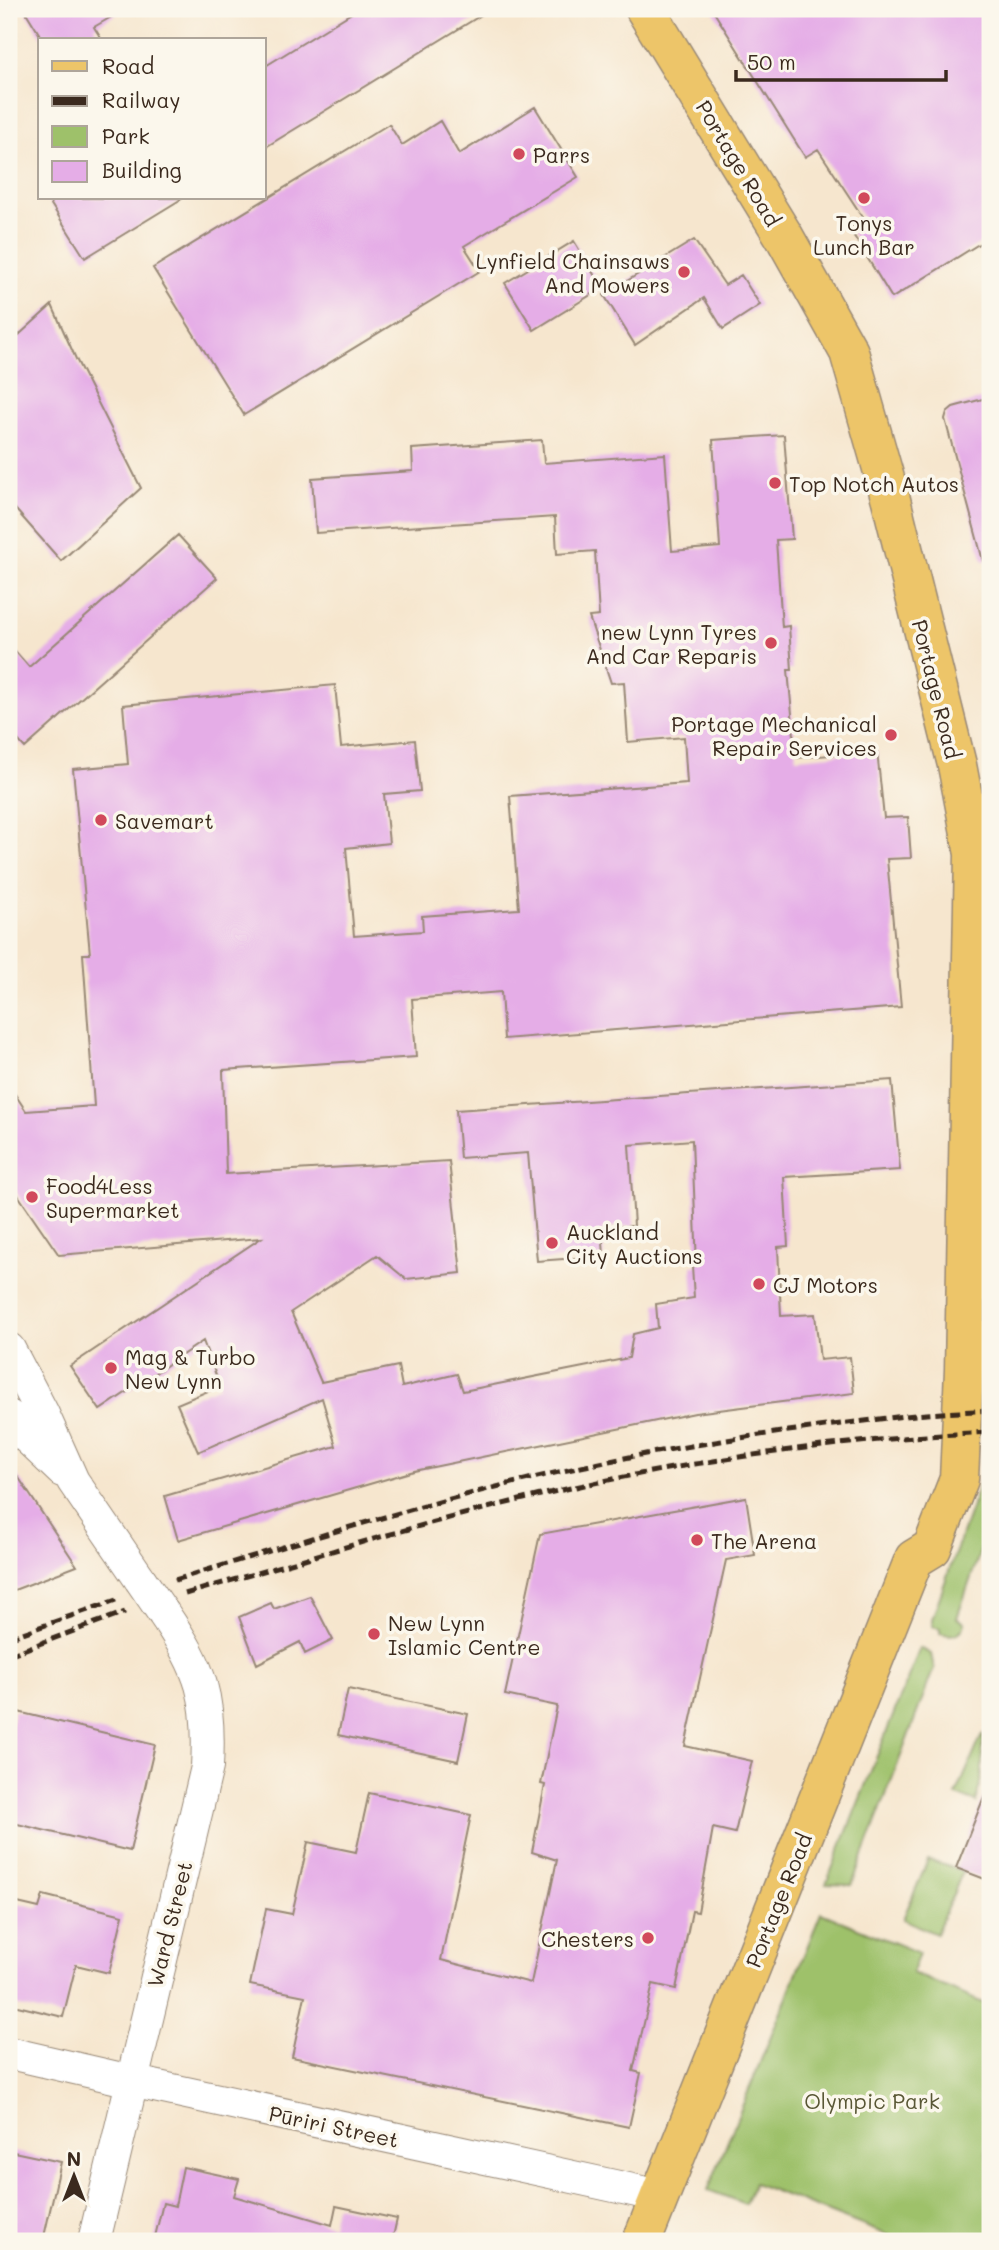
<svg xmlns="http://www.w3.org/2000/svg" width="999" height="2250" font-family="Mali,sans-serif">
  <rect width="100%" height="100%" fill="#fbf7ec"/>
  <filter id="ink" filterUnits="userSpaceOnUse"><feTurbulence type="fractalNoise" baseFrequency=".0143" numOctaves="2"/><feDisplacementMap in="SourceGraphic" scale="14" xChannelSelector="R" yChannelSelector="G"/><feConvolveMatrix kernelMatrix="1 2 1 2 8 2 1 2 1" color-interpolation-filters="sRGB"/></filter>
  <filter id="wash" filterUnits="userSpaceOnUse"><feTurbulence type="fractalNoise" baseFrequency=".00686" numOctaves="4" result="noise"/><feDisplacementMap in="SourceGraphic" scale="28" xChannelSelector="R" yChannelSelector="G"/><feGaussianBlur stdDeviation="1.57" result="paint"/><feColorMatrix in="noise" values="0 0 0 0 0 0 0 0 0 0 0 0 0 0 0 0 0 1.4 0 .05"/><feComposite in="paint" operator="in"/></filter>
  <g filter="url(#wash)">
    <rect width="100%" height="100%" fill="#f6e6ce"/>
    <!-- green -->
    <path fill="#9ec16a" stroke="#6c7644" stroke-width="2" d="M986,1466H990V1523L957,1618L965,1623C962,1636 950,1636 940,1633V1628L932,1626V1619Z
      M920,1648L931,1654L934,1668L852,1885L826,1884Z
      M982,1735H984C982,1748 982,1759 982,1772C981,1782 977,1791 977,1802L956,1795Z
      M928,1860L963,1871L936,1934L903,1919Z
      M821,1913L919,1953L912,1973L990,2006V2122L986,2153L990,2162V2241H889L890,2236L754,2183L745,2204L708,2190Z"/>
    <g id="blocks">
      <!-- building -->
      <path fill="#e5ade7" d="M24,9H125L94,27L102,40H43Z
        M358,9H491L264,148V67Z
        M712,9H990V237L892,298L849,228L864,219L818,149L805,157Z
        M535,107L578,177L464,246L480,271L244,415L153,268L389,124L402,145L440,121L459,154Z
        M47,198H183L85,258Z
        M694,240L725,285L741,275L760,305L723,329L704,298L635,345L604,295Z
        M574,241L602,288L534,330L505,283Z
        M52,305L76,359L141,488L61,561L9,502V344Z
        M990,397V560L983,561L945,419L947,412L953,407Z
        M784,435L792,539L776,540L782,627L789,626L792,670H788L796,758L877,751L884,818L908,817L911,858L887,859L901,1007L504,1039L501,992L412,999L416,1057L223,1070L226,1174L449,1161L461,1273L406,1279L377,1255L291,1312L321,1382L398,1366L402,1387L457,1374L463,1391L629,1358L633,1334L658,1328L656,1304L694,1298L692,1266H697L692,1140L629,1145L634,1226L602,1228L604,1256L537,1261L528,1153L460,1158L456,1110L892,1080L900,1170L784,1177L788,1246L778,1247L781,1316L815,1314L820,1360L850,1357L854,1393L695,1413L414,1471L178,1540L165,1496L336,1446L322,1398L198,1452L177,1404L220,1386L203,1341L100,1410L70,1366L261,1238L59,1255L9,1182V1085L26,1111L94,1106L83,954H90L73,769L128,764L123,705L335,685L341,747L415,740L420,791L384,794L389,843L346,848L354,936L423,931L422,916L519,909L510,796L687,783L684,737L628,742L624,682L611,683L589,617L599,616L595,551L557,554L555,517L316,533L312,478L413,471L412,449L542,440L544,463L665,454L672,551L720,547L713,440Z
        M178,535L217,578L25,748L9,730V644L29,667Z
        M9,1463L77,1566L9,1592Z
        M746,1497L755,1555L726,1560L685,1746L752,1761L735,1833L713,1828L698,1912L692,1911L676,1989L653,1984L633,2071L641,2073L629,2127L292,2057L305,1996L250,1985L266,1909L292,1914L308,1842L356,1852L369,1793L471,1815L441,1960L531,1983L557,1860L532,1852L545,1785L541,1784L557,1706L505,1695L540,1534Z
        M310,1596L333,1640L305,1654L300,1642L257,1664L239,1617L271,1603L274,1609Z
        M348,1689L468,1714L458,1761L338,1735Z
        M14,1711L155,1745L130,1851L9,1822V1734Z
        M989,1784H990V1881L956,1868Z
        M43,1895L123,1915L109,1973L76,1965L63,2017L9,2004V1901L39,1908Z
        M9,2151L61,2162L43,2241H9Z
        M183,2167L239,2179L234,2196L332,2225L336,2206L397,2219L392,2241H154L163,2203L175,2206Z"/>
    </g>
  </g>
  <g filter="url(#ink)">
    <use href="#blocks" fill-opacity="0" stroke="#988876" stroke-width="2"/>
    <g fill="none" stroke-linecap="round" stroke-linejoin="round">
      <!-- minor casing -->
      <g stroke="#988876" stroke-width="34">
        <path id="minor" d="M9,1349L43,1414L73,1481L140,1579
          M9,1416L20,1431L62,1471
          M9,2053L131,2081L660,2196
          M94,2241L207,1767C211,1698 202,1670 164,1614"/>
      </g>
      <!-- major casing -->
      <g stroke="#988876" stroke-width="41">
        <path id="major" d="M642,2241L914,1559L932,1548L959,1479L964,1370L974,854L957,765L891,500L849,352L785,238L645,9"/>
      </g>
      <!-- minor -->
      <use href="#minor" stroke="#fff" stroke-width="32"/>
      <!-- major -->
      <use href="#major" stroke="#edc569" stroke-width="38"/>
      <!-- rail -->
      <path stroke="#3b2a1e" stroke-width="5" stroke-dasharray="10 5" stroke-linecap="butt" d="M175,1580C341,1529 508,1477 679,1448C754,1435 830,1425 905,1416C934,1413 962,1412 990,1410
        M185,1594C316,1556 447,1515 580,1486C715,1457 853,1439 990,1432
        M9,1638L116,1600
        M9,1655L125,1612"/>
      <!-- minor-bridge casing -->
      <g stroke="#988876" stroke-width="34" stroke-linecap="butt">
        <path id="minor-bridge" d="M140,1579L164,1614"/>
      </g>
      <!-- minor-bridge -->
      <use href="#minor-bridge" stroke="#fff" stroke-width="32"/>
    </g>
  </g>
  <!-- markers -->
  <g fill="#d1495b" stroke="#fbf7ec" stroke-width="2.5">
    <circle cx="519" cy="154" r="7"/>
    <circle cx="864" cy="198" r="7"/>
    <circle cx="684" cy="272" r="7"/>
    <circle cx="775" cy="483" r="7"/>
    <circle cx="771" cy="643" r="7"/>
    <circle cx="891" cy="735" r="7"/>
    <circle cx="101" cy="820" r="7"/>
    <circle cx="32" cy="1197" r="7"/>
    <circle cx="552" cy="1243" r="7"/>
    <circle cx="759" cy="1284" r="7"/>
    <circle cx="111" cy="1368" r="7"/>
    <circle cx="697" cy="1540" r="7"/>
    <circle cx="374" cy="1634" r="7"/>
    <circle cx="648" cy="1938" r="7"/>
  </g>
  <g text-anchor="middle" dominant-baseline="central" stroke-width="7" stroke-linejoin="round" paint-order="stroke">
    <!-- poi labels -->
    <g font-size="21" fill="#3b2a1e" stroke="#fbf7ec" text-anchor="start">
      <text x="533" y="154">Parrs</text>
      <text x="864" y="222" text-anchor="middle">Tonys<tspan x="864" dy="24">Lunch Bar</tspan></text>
      <text x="670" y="260" text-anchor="end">Lynfield Chainsaws<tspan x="670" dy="24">And Mowers</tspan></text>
      <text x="789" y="483">Top Notch Autos</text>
      <text x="757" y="631" text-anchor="end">new Lynn Tyres<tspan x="757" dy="24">And Car Reparis</tspan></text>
      <text x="877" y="723" text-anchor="end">Portage Mechanical<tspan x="877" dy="24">Repair Services</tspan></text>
      <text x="115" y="820">Savemart</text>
      <text x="46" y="1185">Food4Less<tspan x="46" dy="24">Supermarket</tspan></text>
      <text x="566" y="1231">Auckland<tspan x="566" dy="24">City Auctions</tspan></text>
      <text x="773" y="1284">CJ Motors</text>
      <text x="125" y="1356">Mag &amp; Turbo<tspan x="125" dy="24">New Lynn</tspan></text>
      <text x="711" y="1540">The Arena</text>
      <text x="388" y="1622">New Lynn<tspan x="388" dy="24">Islamic Centre</tspan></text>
      <text x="634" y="1938" text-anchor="end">Chesters</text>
    </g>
    <!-- street labels -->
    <g font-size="21" fill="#3b2a1e" stroke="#fbf7ec">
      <text transform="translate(739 163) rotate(59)">Portage Road</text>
      <text transform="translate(937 689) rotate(76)">Portage Road</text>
      <text transform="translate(778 1900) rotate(-68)">Portage Road</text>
      <text transform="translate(169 1924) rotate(-76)">Ward Street</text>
      <text transform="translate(334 2126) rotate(12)">Pūriri Street</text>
    </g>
    <!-- park labels -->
    <g font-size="21" fill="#595735" stroke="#fbf7ec">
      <text x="872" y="2100">Olympic Park</text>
    </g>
  </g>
  <!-- margin -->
  <rect width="999" height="2250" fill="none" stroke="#fbf7ec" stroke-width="35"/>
  <!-- legend -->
  <rect x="38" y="38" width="228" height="161" fill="#fbf7ec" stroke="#aea59a" stroke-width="2"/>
  <rect x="52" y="61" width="35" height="10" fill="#edc569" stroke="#aea59a" stroke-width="2"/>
  <text x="102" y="74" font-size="21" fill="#3b2a1e">Road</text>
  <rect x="52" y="96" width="35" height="10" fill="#3b2a1e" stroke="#aea59a" stroke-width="2"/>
  <text x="102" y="108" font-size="21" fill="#3b2a1e">Railway</text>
  <rect x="52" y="126" width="35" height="21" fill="#9ec16a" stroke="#aea59a" stroke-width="2"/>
  <text x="102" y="144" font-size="21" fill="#3b2a1e">Park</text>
  <rect x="52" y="161" width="35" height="21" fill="#e5ade7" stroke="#aea59a" stroke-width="2"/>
  <text x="102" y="178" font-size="21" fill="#3b2a1e">Building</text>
  <!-- north arrow -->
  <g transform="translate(74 2176)" stroke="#fbf7ec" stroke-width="5" paint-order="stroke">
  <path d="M0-5L12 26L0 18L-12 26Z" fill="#3b2a1e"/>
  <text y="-10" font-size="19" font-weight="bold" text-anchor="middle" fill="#3b2a1e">N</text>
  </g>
  <!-- scale -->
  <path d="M736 70v10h210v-10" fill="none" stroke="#3b2a1e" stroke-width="3.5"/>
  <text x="747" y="70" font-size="21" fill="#3b2a1e" stroke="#fbf7ec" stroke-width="5" paint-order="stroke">50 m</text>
</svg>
